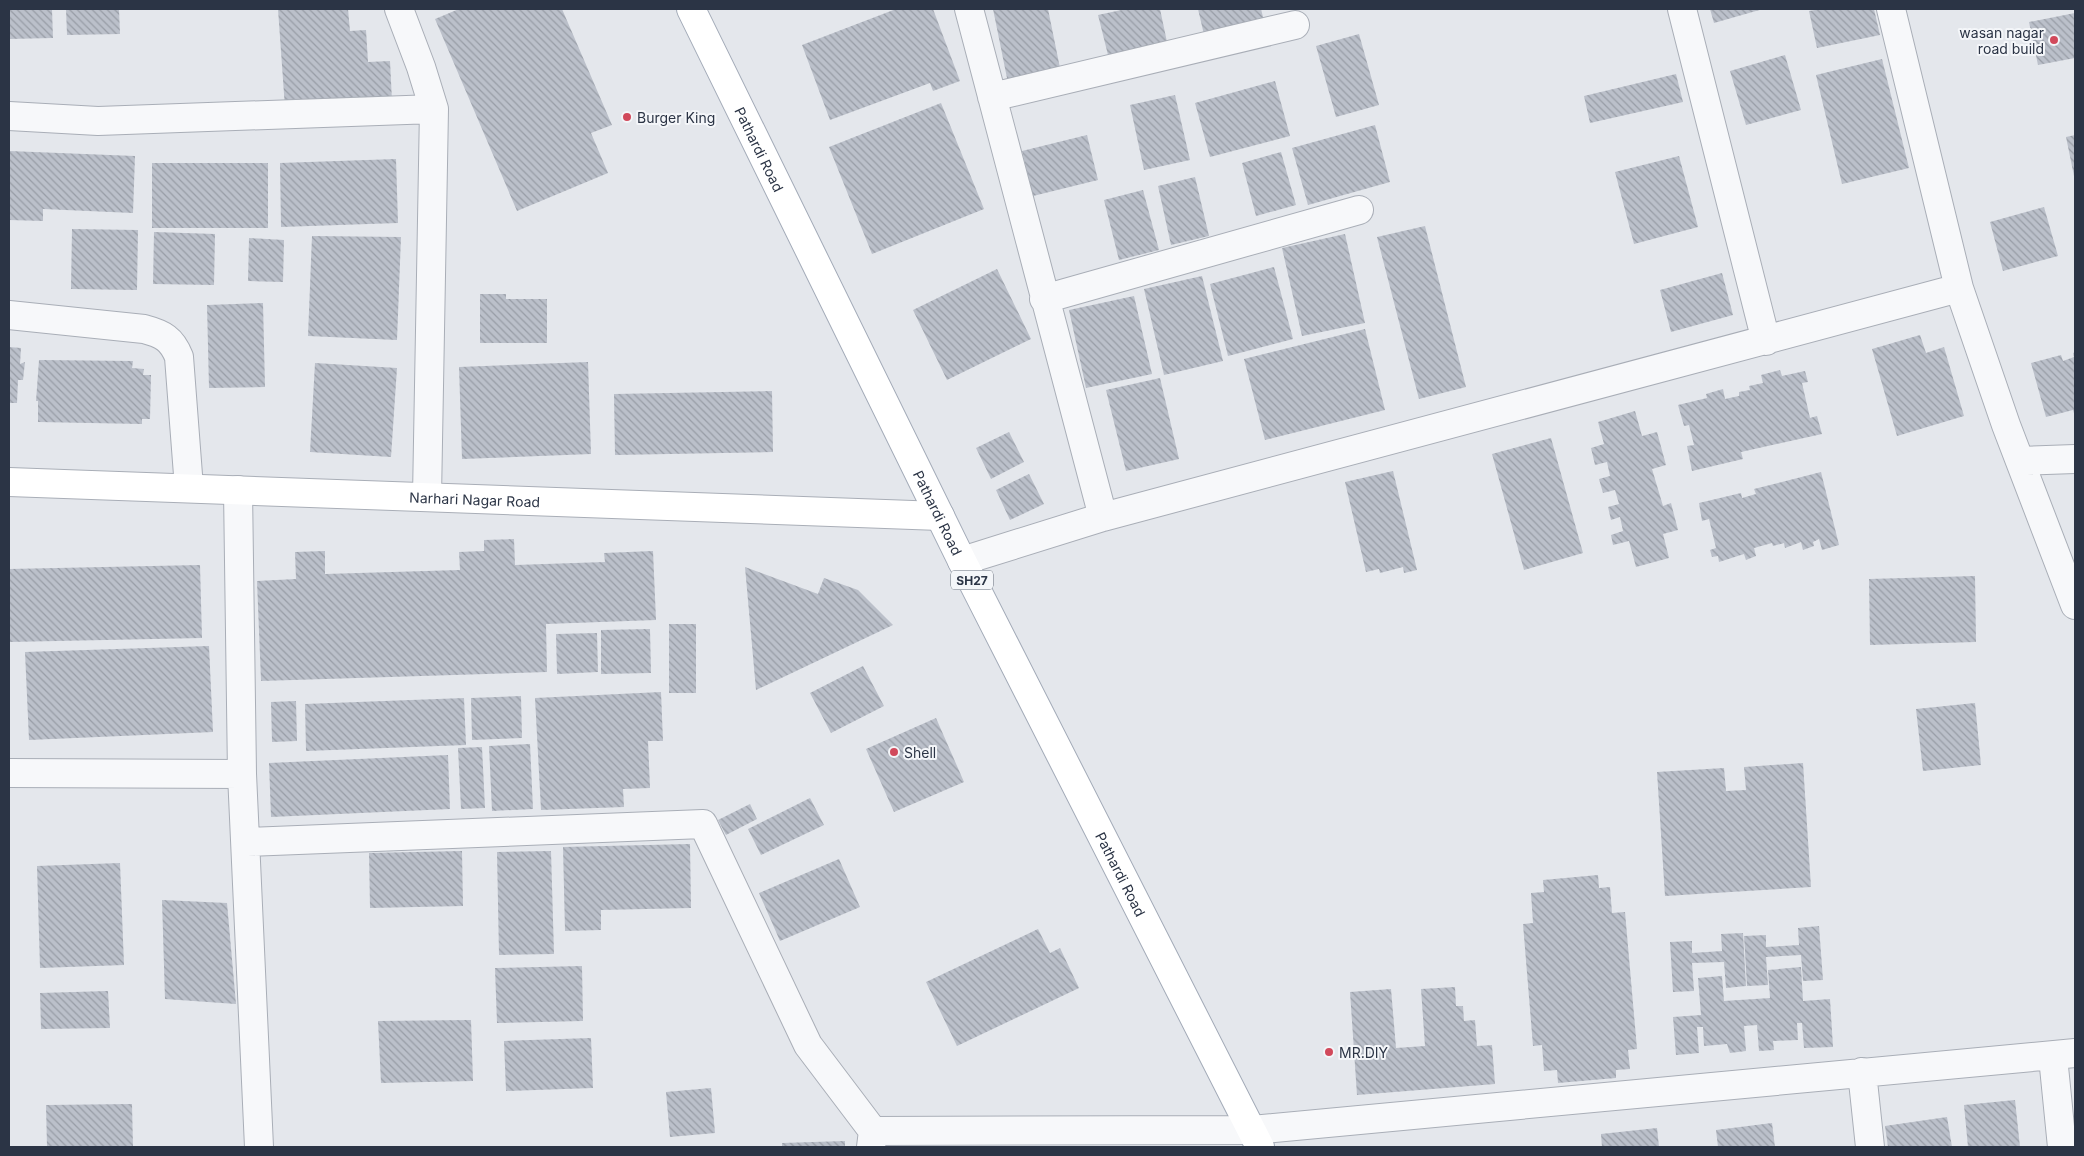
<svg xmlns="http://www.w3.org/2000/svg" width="2084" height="1156" font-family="Inter,sans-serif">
  <defs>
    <pattern id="building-back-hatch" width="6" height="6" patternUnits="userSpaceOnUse" patternTransform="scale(1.25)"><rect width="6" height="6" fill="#bbc0ca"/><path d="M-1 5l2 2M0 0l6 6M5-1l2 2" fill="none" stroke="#989da6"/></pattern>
  </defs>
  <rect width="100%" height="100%" fill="#e4e7ec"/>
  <!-- building -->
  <path fill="url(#building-back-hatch)" d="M9,9H52L53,38L9,39Z
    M66,9H119L120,34L67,35Z
    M278,9H348L350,31L366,30L368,62L390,61L392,101L285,108Z
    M459,9H562L612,125L591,133L608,173L517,211L435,19Z
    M896,9H933L960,81L933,91L930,83L830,120L802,45Z
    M993,9H1048L1061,73L1008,83Z
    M1126,9H1160L1167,42L1108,55L1098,15Z
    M1198,9H1261L1265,25L1205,39Z
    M1710,9H1763L1714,23Z
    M1821,9H1874L1880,35L1817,48L1809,11Z
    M2075,13V58L2038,65L2029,22Z
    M1359,34L1379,105L1336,117L1316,46Z
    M1785,55L1801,110L1746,125L1730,71Z
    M1882,59L1909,168L1842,184L1816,75Z
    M1676,74L1683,102L1590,123L1584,96Z
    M1275,81L1290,136L1210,157L1195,103Z
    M1175,95L1190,160L1144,170L1130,105Z
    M941,103L984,209L872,254L829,147Z
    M1375,125L1390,182L1308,205L1292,148Z
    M1087,135L1098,180L1033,196L1022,151Z
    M2075,135V176H2074L2066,137Z
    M9,151L135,156L133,213L43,209V221L9,220Z
    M1281,152L1296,205L1256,216L1242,163Z
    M1679,156L1698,227L1634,244L1615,172Z
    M396,159L398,223L281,227L280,163Z
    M152,163H268V228H152Z
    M1195,177L1209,236L1171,245L1158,186Z
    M1143,190L1159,250L1119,260L1104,200Z
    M2044,207L2058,256L2003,271L1990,222Z
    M1425,226L1466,387L1419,399L1377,237Z
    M72,229L138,230L137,290L71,289Z
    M154,232L215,234L214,285L153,284Z
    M1345,234L1365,323L1302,336L1282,248Z
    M312,236L401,237L397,340L308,336Z
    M249,238L284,240L283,282L248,281Z
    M1274,267L1293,339L1228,356L1210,284Z
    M997,269L1031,339L947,380L913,310Z
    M1722,273L1733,315L1671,332L1660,290Z
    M1202,276L1223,361L1164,375L1144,289Z
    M480,294H506V299H547V343H480Z
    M1134,296L1152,374L1086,388L1069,310Z
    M263,303L265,387L209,388L207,305Z
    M1365,329L1385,410L1265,440L1244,359Z
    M1920,335L1926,353L1944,347L1964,416L1897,436L1872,349Z
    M9,347L21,348L20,364L25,362L23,380H18L17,403H9Z
    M2075,352V417L2073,410L2046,417L2031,363L2061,355L2063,361L2074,357L2073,353Z
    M39,360L133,361L132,368L144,369L143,375H151L150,419H142V424L38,422V401H36Z
    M588,362L591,454L462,459L459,367Z
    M315,363L397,368L391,457L310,452Z
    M1780,370L1782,376L1805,371L1808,382L1802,383L1810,418L1817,416L1822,434L1741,452L1743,459L1692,471L1687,446L1694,445L1689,425L1684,426L1678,405L1707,398L1706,394L1723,389L1725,399L1739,396V392L1750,390L1749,386L1763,383L1761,375Z
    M1160,378L1179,459L1126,471L1106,390Z
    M772,391L773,452L615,455L614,394Z
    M1635,411L1642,436L1657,432L1666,465L1652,469L1663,506L1671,503L1678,530L1663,534L1669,558L1636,567L1629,541L1613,545L1611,535L1623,531L1620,517L1611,520L1608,507L1619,504L1615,490L1603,493L1599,479L1610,476L1607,462L1595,465L1591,448L1604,444L1598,422Z
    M1009,432L1024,462L991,479L976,448Z
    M1551,438L1583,553L1524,570L1492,454Z
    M1393,471L1417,570L1404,573L1403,567L1380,573L1379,569L1366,572L1345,482Z
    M1821,472L1839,545L1822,550L1819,539L1813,542L1814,546L1803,550L1801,542L1785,548L1784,543L1773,546L1772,543L1754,548L1756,556L1746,560L1744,554L1719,562L1718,556L1712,557L1710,550L1716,548L1709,519L1702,521L1699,503L1741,493L1742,498L1756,494L1754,489Z
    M1029,474L1044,504L1010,520L996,490Z
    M514,539L515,565L605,562L604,553L653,551L656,620L546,624L547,672L261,681L257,581L296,579L295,552L325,551V574L460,570L459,552L484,551V540Z
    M200,565L202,638L9,642V569Z
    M745,567L818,594L824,578L858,590L893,625L756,690Z
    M1975,576L1976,642L1870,645L1869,579Z
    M669,624H696V693H669Z
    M650,629L651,673L601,674V630Z
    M597,633L598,672L557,674L556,634Z
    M209,646L213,732L29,740L25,652Z
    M863,666L884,706L831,733L810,693Z
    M661,692L663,741H648L650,788L623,789L624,807L541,810L535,698Z
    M521,696L522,738L472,740L471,698Z
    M464,698L466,745L306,751L305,704Z
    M296,701L297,741L272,742L271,702Z
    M1975,703L1981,765L1923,771L1916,709Z
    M936,718L964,782L894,812L866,749Z
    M530,744L533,809L492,811L489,746Z
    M482,747L485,808L461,809L458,748Z
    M448,755L450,809L271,817L269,763Z
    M1803,763L1811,887L1665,896L1657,772L1724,768L1726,791L1746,790L1744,767Z
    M810,798L824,825L761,855L748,829Z
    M750,804L757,819L726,835L718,820Z
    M690,844L691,908L601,910V930L565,931L563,847Z
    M462,851L463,906L370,908L369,853Z
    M551,851L554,954L499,955L497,852Z
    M839,859L860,907L780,941L759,893Z
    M120,863L124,965L40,968L37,866Z
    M1598,875L1599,888L1610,887L1612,913L1625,912L1637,1049L1628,1050L1630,1069L1616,1070V1078L1558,1083L1557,1070L1544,1071L1542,1045L1533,1046L1523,924L1533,923L1531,893L1544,892L1543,880Z
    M162,900L227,903L236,1004L165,999Z
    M1819,926L1823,980L1803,981L1801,955L1766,957L1768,985L1747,986L1744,936L1766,935V947L1799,945L1798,928Z
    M1038,929L1050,953L1060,948L1079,988L957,1046L926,982Z
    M1743,933L1746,986L1726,988L1724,962L1692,963L1694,991L1673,992L1670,942L1692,941V953L1722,951L1721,934Z
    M582,966L583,1021L497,1023L495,968Z
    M1801,967L1803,1001L1830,999L1833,1047L1804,1048L1802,1023H1797L1798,1040L1773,1041L1774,1050L1759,1051L1757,1025L1744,1026L1746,1051L1730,1053L1727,1044L1704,1046L1703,1027H1697L1699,1053L1676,1055L1673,1017L1701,1015L1698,978L1722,976L1724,1001L1770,998L1768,970Z
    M1455,987L1456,1006H1463L1464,1021L1475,1020L1477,1046L1492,1045L1495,1084L1357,1095L1350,992L1391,989L1396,1048L1425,1046L1421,989Z
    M108,991L110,1028L41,1029L40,993Z
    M471,1020L473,1081L381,1083L378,1021Z
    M591,1038L593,1088L506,1091L504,1041Z
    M711,1088L715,1133L670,1137L666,1092Z
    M2015,1100L2020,1147H1968L1964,1105Z
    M132,1104L133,1147H47L46,1105Z
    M1947,1117L1952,1147H1888L1885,1126Z
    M1772,1123L1775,1147H1718L1716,1130Z
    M1657,1128L1659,1147H1602L1601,1134Z
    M845,1141V1147H782V1143Z"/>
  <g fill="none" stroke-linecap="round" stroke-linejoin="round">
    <!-- street casing -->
    <g stroke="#a9aeb7" stroke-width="30">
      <path id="street" d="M399,9L421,67L434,109L427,497
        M969,9L1103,517
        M1682,9L1766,341
        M1891,9L1959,288L2006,425L2075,605
        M992,97L1295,25
        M9,116L98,121L434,109
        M1044,299L1359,210
        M9,315L144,329C163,334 172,339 179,357L189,488
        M2020,461L2075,459
        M238,490L242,774L259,1147
        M962,561L1103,517L1959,288
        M9,773L242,774
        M247,842L703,824L808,1045L873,1131L871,1147
        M2053,1057L2062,1147
        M1862,1072L1870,1147
        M873,1131L1252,1130L2075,1053"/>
    </g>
    <!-- secondary casing -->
    <g stroke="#a9aeb7" stroke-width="30">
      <g id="secondary">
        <path id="s1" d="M9,482L940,516"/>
      </g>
    </g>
    <!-- primary casing -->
    <g stroke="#a3abb8" stroke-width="30">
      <g id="primary">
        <path id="s2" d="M691,9L962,561L1260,1147"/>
      </g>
    </g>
    <!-- street -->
    <use href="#street" stroke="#f7f8fa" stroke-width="28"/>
    <!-- secondary -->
    <use href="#secondary" stroke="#fff" stroke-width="28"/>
    <!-- primary -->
    <use href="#primary" stroke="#fff" stroke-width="28"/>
  </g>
  <!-- markers -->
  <g fill="#d1495b" stroke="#f4f6f9" stroke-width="2">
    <circle cx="2054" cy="40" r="5"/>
    <circle cx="627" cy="117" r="5"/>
    <circle cx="894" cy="752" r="5"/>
    <circle cx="1329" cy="1052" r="5"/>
  </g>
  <g text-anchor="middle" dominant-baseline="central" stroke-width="4" stroke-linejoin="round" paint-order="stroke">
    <!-- shield labels -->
    <rect fill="#f4f6f9" stroke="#676e7b" stroke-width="1" x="951" y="570.5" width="42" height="19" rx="4"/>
    <g font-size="12" font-weight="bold" fill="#2b3445">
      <text x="972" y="580">SH27</text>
    </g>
    <!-- poi labels -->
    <g font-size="14" fill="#2b3445" stroke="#f4f6f9" text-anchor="start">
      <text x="2044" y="32" text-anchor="end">wasan nagar<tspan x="2044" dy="16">road build</tspan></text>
      <text x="637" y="117">Burger King</text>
      <text x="904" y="752">Shell</text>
      <text x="1339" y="1052">MR.DIY</text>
    </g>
    <!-- street labels -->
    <g font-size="14" fill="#2b3445" stroke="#f4f6f9">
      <text stroke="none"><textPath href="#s2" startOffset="156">Pathardi Road</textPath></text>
      <text stroke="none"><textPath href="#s1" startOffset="466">Narhari Nagar Road</textPath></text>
      <text stroke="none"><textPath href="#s2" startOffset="561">Pathardi Road</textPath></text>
      <text stroke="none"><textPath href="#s2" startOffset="966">Pathardi Road</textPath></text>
    </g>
  </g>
  <!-- border -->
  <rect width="2084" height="1156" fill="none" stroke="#2b3445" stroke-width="20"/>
</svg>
